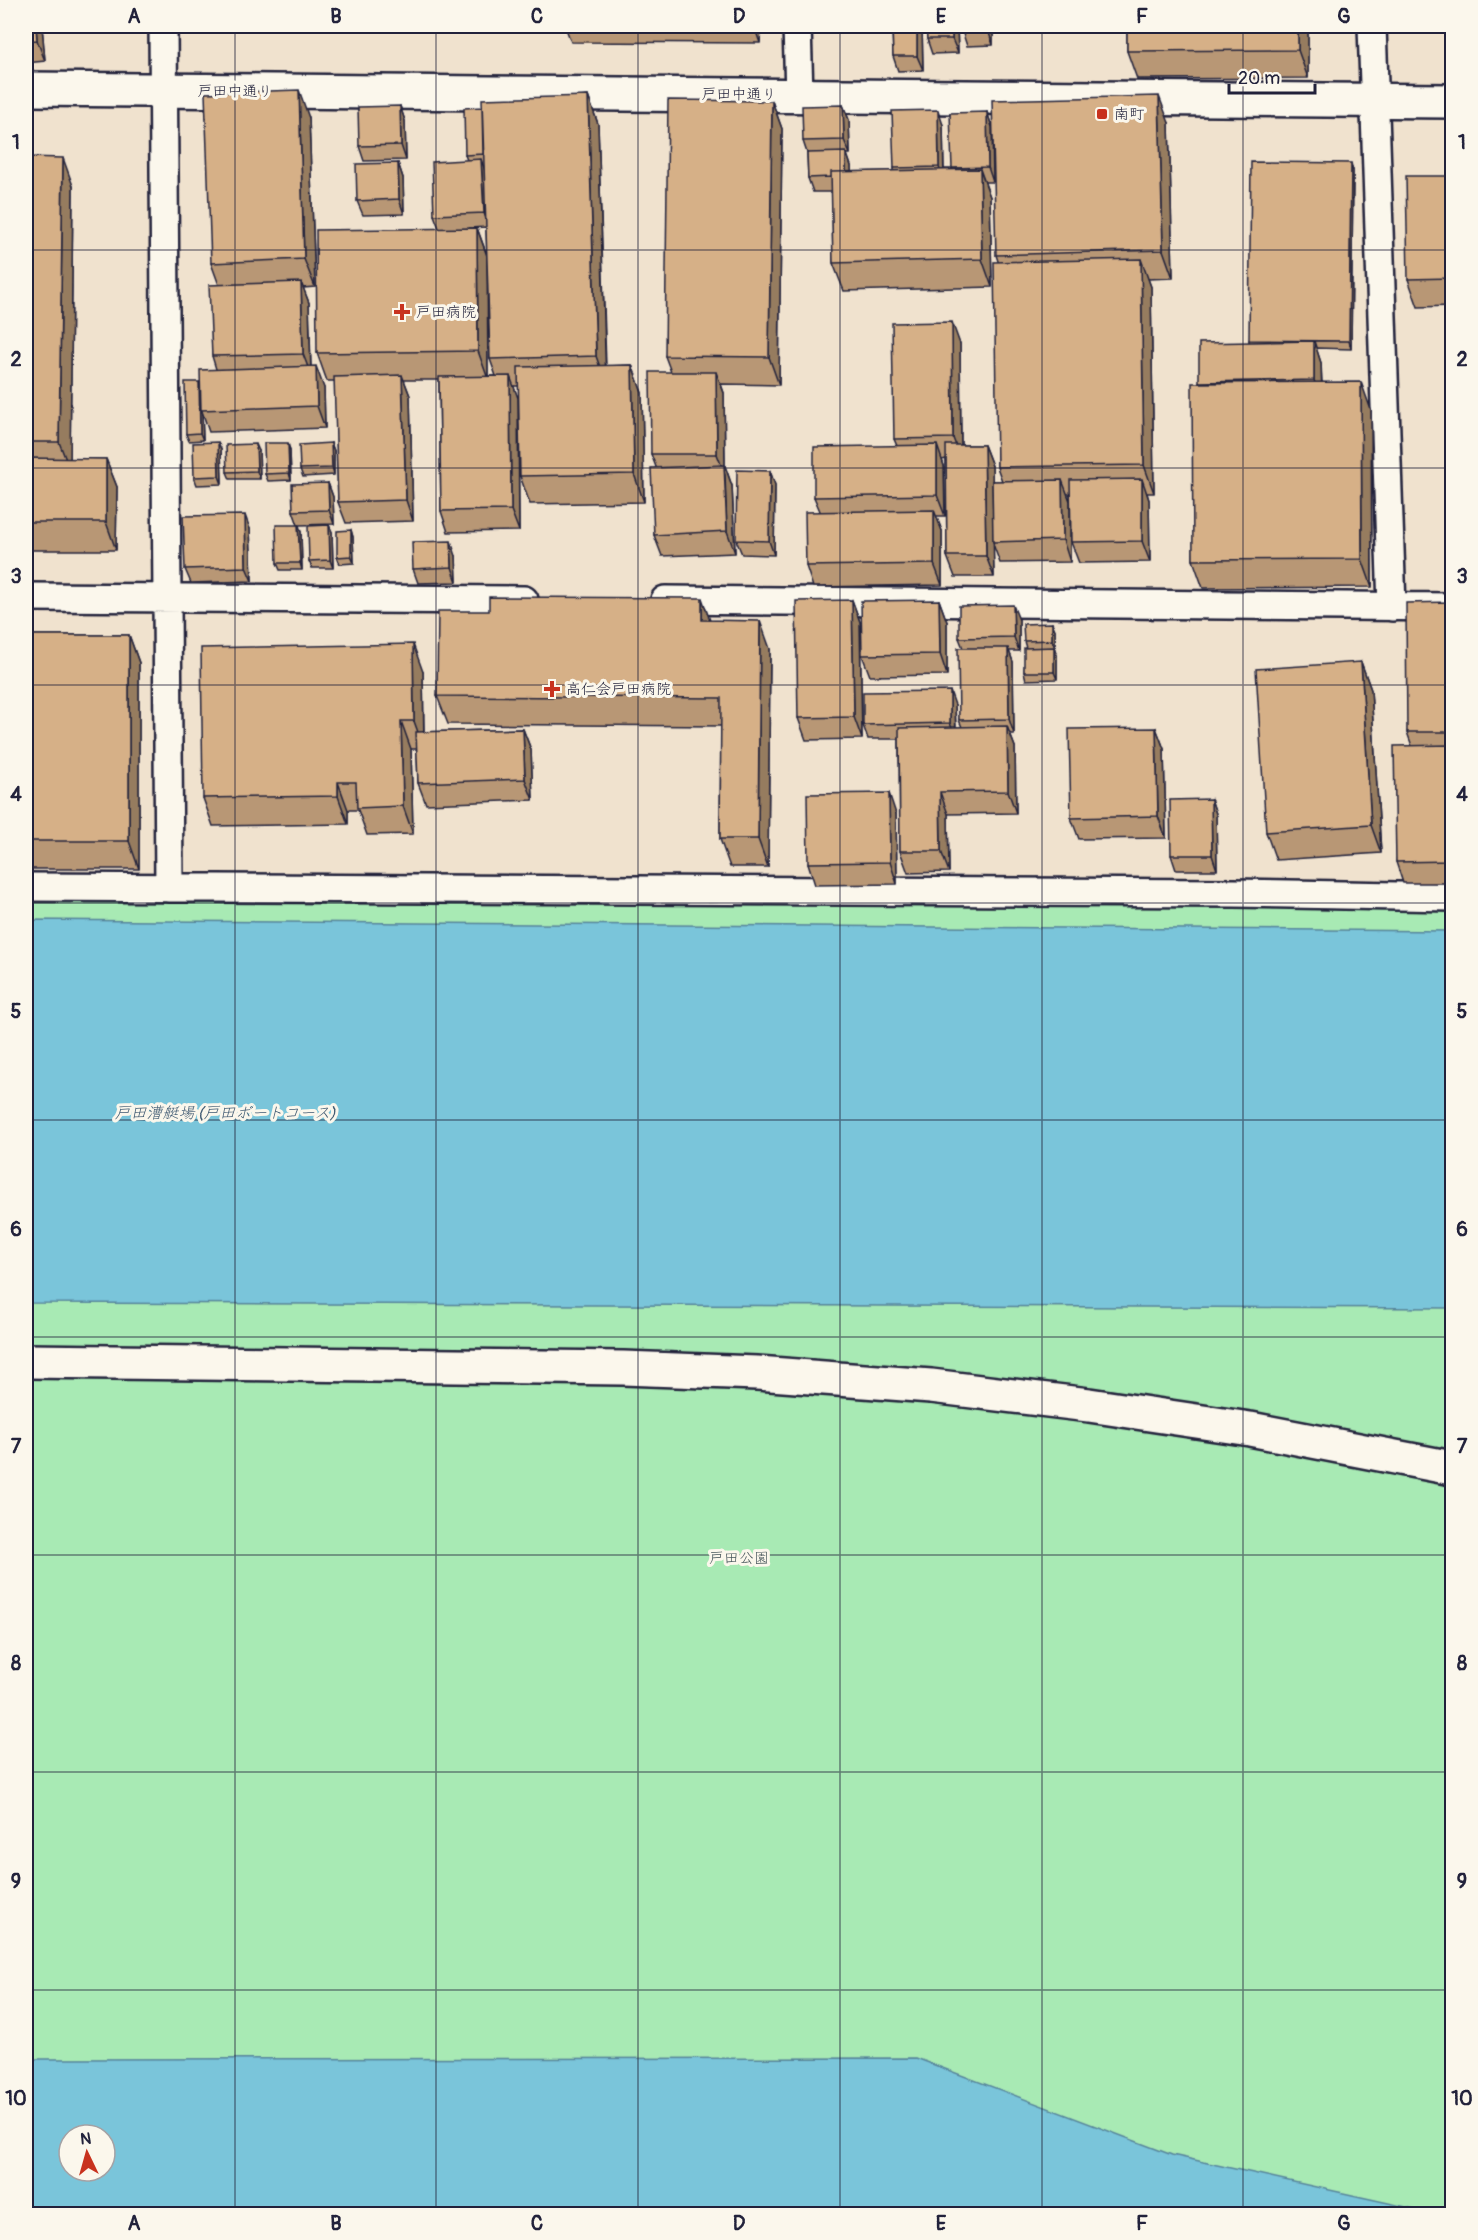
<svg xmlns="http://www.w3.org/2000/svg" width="1478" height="2240" font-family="Pangolin,'Klee One',sans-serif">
  <rect width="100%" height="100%" fill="#f0e2ce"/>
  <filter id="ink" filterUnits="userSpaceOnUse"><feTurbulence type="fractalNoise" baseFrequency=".0167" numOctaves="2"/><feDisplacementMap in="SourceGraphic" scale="12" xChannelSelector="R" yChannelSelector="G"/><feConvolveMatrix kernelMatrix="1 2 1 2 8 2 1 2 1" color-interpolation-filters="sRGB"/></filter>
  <g filter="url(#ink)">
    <!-- green -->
    <path fill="#a8eab4" stroke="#658678" stroke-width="1.5" fill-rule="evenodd" d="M901,901L1452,902V2214H26V902ZM69,2135H105V2171H69Z"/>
    <!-- water -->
    <path fill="#7ac5da" stroke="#57849a" stroke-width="1.5" fill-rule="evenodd" d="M26,920L1452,931V1308L26,1303Z
      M916,2058L1172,2155L1438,2214H26V2059ZM69,2135H105V2171H69Z"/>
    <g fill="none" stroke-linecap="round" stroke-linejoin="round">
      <!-- minor casing -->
      <g stroke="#22223b" stroke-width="32">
        <path id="minor" d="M163,26L169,888
          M797,26L799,95
          M1372,26L1392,607
          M26,597L524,600
          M665,600L1452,607
          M26,887L1234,893L1452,897"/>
      </g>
      <!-- tertiary casing -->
      <g stroke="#22223b" stroke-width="38">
        <path id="tertiary" d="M26,89L1452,101
          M26,1361L623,1368L757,1373L931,1386L1089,1405L1250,1429L1452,1468"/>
      </g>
      <!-- minor -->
      <use href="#minor" stroke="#fbf7ec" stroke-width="27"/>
      <!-- tertiary -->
      <use href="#tertiary" stroke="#fbf7ec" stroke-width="33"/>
    </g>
    <!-- wall -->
    <path fill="#b89774" stroke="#22223b" stroke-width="1.5" fill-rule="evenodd" d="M26,26H42L45,61L26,63Z
      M565,26H761L760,43L571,42Z
      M892,26H922L923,70L898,71L893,56Z
      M926,26H957L958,53L932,54L927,39Z
      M962,26H993V45L967,46L962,31Z
      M998,26H1308V78L1137,79L1127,51V30L1000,32Z
      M588,96L598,124L606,366L632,365L642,393L644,502L530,504L520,476L519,386H513L518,398L519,531L448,532L441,511L439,380H404L410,396L413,521L346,523L338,502L335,381H327L317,353L439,228L434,215L467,160L465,155L482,107ZM486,227L487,255L477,228H469ZM487,269L490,359L496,376H488Z
      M772,101L782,129L779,385L721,384L724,393L725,466L732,486L735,553L662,556L654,535L656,467L651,454L671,372L665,356Z
      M843,105L849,120L850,154H847L851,166V172L894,171V168L943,125L944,169H952V168L987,112L992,127L993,182H984L990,197L992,287L844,291L833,263L832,192H813L808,178L807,153L803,141Z
      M400,106L405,121L406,160L364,161L359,146Z
      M309,118L315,287L303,288L309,303L311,367L324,388L325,428L209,432L202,411L203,440L189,441L186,434L201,387L216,369L212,356L219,285L211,263Z
      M1169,123L1173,278L1148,279L1151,287L1154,493H1147L1149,500L1150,562L1079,563L1071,542L1070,494H1067L1070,501V562L1000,563L993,544L994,577H955L947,556L946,459L942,460L944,466L945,516H936L942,531V585L813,587L806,566L820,511L814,497L897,446L894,439L960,344L961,445H984L992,466V481H1002L997,467L998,261L996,255Z
      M26,157L73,186L70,459H106L117,487L116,550H26Z
      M398,163L403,178L404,214L363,215L357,201Z
      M1353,171L1351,349L1316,348L1321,363L1322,382L1371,410L1372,587L1203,588L1193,560L1199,382L1249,342V340Z
      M1452,176V306L1418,307L1408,279Z
      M331,443L334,451V475L303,477L300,469Z
      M221,449L222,484L197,485L194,477Z
      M290,450L291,480L268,481L265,474Z
      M259,451L260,479H230L227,472Z
      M770,471L775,485L774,555L742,554L736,540Z
      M328,483L333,497L334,524L299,525L301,532L302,570H280L277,563L298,525L293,511Z
      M329,525L332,532L333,568H312L309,561Z
      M250,529L252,581L191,583L185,569Z
      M351,530L353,537L354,563L340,564L337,557Z
      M456,556L457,582L418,583L413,569Z
      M852,600L860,622L862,739L806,740L798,718Z
      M939,600L947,622V675L870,676L862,655Z
      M1452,602V883H1403L1396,862L1412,746L1407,732Z
      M1019,620V651H1009L1013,662L1014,734H1010L1015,747L1016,813L948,814L949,872L908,873L900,851L899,739H868L863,725L955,705L956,727H962L959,720L963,648L959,638Z
      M710,621L770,649L768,867H730L720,839L721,726L448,724L437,696Z
      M1052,623L1055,630V648H1054L1057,655V679L1026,680L1024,672L1026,648L1024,641Z
      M26,635H129L139,663V869H26Z
      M1361,662L1371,690L1381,853L1276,860L1266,832Z
      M423,672L424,732L523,729L531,750L533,800L426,804L418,783L417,749H411L413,834L367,835L358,810H348V824L213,826L203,798Z
      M1156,728L1164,749L1166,838L1079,839L1071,818Z
      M1211,799L1216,814L1217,870H1176L1171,855Z
      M896,814L897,884L815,885L808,863Z"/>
    <!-- shaded-wall -->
    <path fill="#967b5e" stroke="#22223b" stroke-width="1.5" d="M36,26H42L45,61L37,40Z
      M754,26H761L760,43Z
      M917,26H922L923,70L917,56Z
      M952,26H957L958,53L952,39Z
      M988,26H993V45L988,30Z
      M1298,26H1308V78L1298,50Z
      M299,90L309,118L315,287L304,259Z
      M588,96L598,124L606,384L596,356Z
      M1159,96L1169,123L1173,278L1163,250Z
      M772,101L782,129L779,385L769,357Z
      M843,105L849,120L850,154L844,140Z
      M400,106L405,121L406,160L401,145Z
      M938,110L943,125L944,181L939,167Z
      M987,112L992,127L993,182L988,167Z
      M846,152L851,166L852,191L846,177Z
      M63,158L73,186L70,470L59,442Z
      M481,159L486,174L489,227L484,213Z
      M398,163L403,178L404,214L399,199Z
      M1351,163L1353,171L1351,349L1349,341Z
      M980,169L990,197L992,287L982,259Z
      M477,228L487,256L488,379L478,351Z
      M1141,259L1151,287L1154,493L1144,465Z
      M301,282L309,303L311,375L303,354Z
      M952,322L960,344L961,459L953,438Z
      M1314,341L1321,363L1322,401L1314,380Z
      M632,365L642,393L644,502L634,474Z
      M316,366L324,388L325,428L317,406Z
      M716,372L724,393L725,466L732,486L735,553L727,531L725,475L717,454Z
      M402,375L410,396L413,521L406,500Z
      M510,376L518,398L519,531L511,510Z
      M199,382L201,389L203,440L200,433Z
      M1361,382L1371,410L1372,587L1362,559Z
      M218,442L221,449L222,484L219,476Z
      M288,443L290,450L291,480L289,473Z
      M331,443L334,451V475L332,468Z
      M256,444L259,451L260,479L257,471Z
      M937,445L944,466L945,516L937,495Z
      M984,445L992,466L994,577L986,556Z
      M106,459L117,487L116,550L106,522Z
      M770,471L775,485L774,555L769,541Z
      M1142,479L1149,500L1150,562L1142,541Z
      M1062,480L1070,501V562L1063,540Z
      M328,483L333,497L334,524L329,510Z
      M934,510L942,531V585L934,564Z
      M245,515L250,529L252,581L246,567Z
      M298,525L301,532L302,570L300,563Z
      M329,525L332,532L333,568L330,560Z
      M351,530L353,537L354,563L351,556Z
      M451,541L456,556L457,582L452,567Z
      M702,598L712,626L702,620Z
      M852,600L860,622L862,739L854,717Z
      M939,600L947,622V675L940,654Z
      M1013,605L1019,620V651L1014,637Z
      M760,621L770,649L768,867L758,839Z
      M1052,623L1055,630V648L1052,640Z
      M129,635L139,663V869L129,841Z
      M413,644L423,672L424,749L414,721Z
      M1054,647L1057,655V679L1054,672Z
      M1008,648L1013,662L1014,734L1009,719Z
      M1361,662L1371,690L1381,853L1371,825Z
      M950,691L955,705L956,738L950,723Z
      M401,721L411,749L413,834L403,806Z
      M1007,726L1015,747L1016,813L1008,791Z
      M1156,728L1164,749L1166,838L1158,816Z
      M523,729L531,750L533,800L525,779Z
      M338,782L348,810V824L338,796Z
      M940,792L948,814L949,872L941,851Z
      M889,793L896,814L897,884L890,862Z
      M1211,799L1216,814L1217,870L1212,855Z"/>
    <!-- building -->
    <path fill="#d6b087" stroke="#22223b" stroke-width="1.5" d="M26,26H36L37,40L26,41Z
      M892,26H917V56H893Z
      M926,26H952V39H927Z
      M962,26H988V30L962,31Z
      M1127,26H1298V50L1127,51Z
      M299,90L304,259L211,263L205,93Z
      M588,96L596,356L490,359L482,99Z
      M1159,96L1163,250L996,255L992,100Z
      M668,100L772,101L769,357L665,356Z
      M843,105L844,140L803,141L802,106Z
      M400,106L401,145L359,146L358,107Z
      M482,107L483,154L465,155L464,108Z
      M938,110L939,167L894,168L892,111Z
      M987,112L988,167L952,168L950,113Z
      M846,152V172H831V177L808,178L807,153Z
      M26,157L63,158L59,442H26Z
      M481,159L484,213L434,215L432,162Z
      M1251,162L1351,163L1349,341L1249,340Z
      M398,163L399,199L357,201L356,164Z
      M980,169L982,259L833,263L831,172Z
      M1406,176H1452V278L1408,279Z
      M477,228L478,351L317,353L316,230Z
      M1141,259L1144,465L997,467L994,262Z
      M301,282L303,354L212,356L209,285Z
      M952,322L953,438L894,439L892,323Z
      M1314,341V380L1199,382V343Z
      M632,365L634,474L520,476L518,367Z
      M316,366L317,406L201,410L200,370Z
      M650,372H716L717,454H651Z
      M402,375L406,500L338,502L334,377Z
      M510,376L511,510L441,511L439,377Z
      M185,382H199L200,433L186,434Z
      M1361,382L1362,559L1193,560L1192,383Z
      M218,442L219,476L194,477L193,443Z
      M264,443H288L289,473L265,474Z
      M331,443L332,468L300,469L299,445Z
      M256,444L257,471L227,472L226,445Z
      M937,445V495L814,497V447Z
      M946,445H984L986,556H947Z
      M26,458L106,459V522H26Z
      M724,465L727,531L654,535L651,468Z
      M737,470L770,471L769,541L736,540Z
      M1142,479V541L1071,542L1070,480Z
      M1062,480L1063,540L993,542L992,481Z
      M328,483L329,510L293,511L292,484Z
      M934,510V564L806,566L805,512Z
      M245,515L246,567L185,569L183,516Z
      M276,525H298L300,563H277Z
      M329,525L330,560L309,561L308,526Z
      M351,530V556L337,557V531Z
      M451,541L452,567L413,569L412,542Z
      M489,597L702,598V620L760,621L758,839H720L721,698L437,696L438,611H489Z
      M852,600L854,717L798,718L796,601Z
      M939,600L940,654L862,655L861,601Z
      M1452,602V732H1407L1406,603Z
      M1013,605L1014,637L959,638V606Z
      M1052,623V640L1024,641L1023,624Z
      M26,635H129V841H26Z
      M413,644L414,721H401L403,806L357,808L356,782H338V796L203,798L201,648Z
      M1054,647V672H1024V648Z
      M958,648H1008L1009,719L959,720Z
      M1361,662L1371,825L1266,832L1256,669Z
      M950,691V723L863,725V692Z
      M1007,726L1008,791L940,792L941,851H900L899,728Z
      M1156,728L1158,816L1071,818L1069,729Z
      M523,729L525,779L418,783L416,732Z
      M1452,745V861L1396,862L1394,746Z
      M889,793L890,862L808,863L807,794Z
      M1211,799L1212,855H1171L1170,800Z"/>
  </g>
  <!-- grid -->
  <path fill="none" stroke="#22223b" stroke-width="1.5" stroke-opacity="0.55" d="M235,26V2214M436,26V2214M638,26V2214M840,26V2214M1042,26V2214M1243,26V2214M26,250H1452M26,468H1452M26,685H1452M26,903H1452M26,1120H1452M26,1337H1452M26,1555H1452M26,1772H1452M26,1990H1452"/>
  <!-- markers -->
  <g fill="#c8321e" stroke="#fbf7ec" stroke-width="2">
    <rect x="1096" y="108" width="12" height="12" rx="3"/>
    <path d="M399 303h6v6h6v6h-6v6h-6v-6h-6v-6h6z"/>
    <path d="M549 680h6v6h6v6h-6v6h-6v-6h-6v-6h6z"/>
  </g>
  <g text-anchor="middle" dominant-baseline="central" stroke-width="6" stroke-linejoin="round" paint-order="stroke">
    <!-- street labels -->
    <g font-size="15" fill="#22223b" stroke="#fbf7ec">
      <text x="235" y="91">戸田中通り</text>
      <text x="739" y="94">戸田中通り</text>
    </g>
    <!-- poi labels -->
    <g font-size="15" fill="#22223b" stroke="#fbf7ec" text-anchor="start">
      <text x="1114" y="114">南町</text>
      <text x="416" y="312">戸田病院</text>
      <text x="566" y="689">高仁会戸田病院</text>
    </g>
    <!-- park labels -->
    <g font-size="15" fill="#445459" stroke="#fbf7ec">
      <text x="739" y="1558">戸田公園</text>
    </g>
    <!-- water labels -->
    <g font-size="16" font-style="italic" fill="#415b73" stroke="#fbf7ec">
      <text x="225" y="1113">戸田漕艇場 (戸田ボートコース)</text>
    </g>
  </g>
  <!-- margin -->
  <rect width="1478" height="2240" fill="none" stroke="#fbf7ec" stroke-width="66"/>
  <!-- north arrow -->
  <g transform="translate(87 2153) rotate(355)"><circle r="28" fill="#fbf7ec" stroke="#a4a2a5" stroke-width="1.5"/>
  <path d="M0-4.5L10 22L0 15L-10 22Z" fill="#c8321e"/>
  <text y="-9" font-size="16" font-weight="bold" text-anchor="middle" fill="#22223b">N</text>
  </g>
  <!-- scale -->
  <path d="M1229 84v9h86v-9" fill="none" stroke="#22223b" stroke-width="3"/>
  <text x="1238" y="84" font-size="18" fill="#22223b" stroke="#fbf7ec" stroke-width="4.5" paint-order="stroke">20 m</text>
  <rect x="33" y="33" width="1412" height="2174" fill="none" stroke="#22223b" stroke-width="2"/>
  <g font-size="20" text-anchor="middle" font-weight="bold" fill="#22223b">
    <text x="134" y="23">A</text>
    <text x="336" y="23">B</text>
    <text x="537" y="23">C</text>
    <text x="739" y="23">D</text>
    <text x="941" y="23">E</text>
    <text x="1142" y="23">F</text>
    <text x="1344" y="23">G</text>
    <text x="16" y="149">1</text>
    <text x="1462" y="149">1</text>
    <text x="16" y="366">2</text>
    <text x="1462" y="366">2</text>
    <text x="16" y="583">3</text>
    <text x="1462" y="583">3</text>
    <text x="16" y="801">4</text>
    <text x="1462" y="801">4</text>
    <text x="16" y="1018">5</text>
    <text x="1462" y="1018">5</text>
    <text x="16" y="1236">6</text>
    <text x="1462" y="1236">6</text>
    <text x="16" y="1453">7</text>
    <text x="1462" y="1453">7</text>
    <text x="16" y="1670">8</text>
    <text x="1462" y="1670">8</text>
    <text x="16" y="1888">9</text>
    <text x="1462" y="1888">9</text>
    <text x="16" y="2105">10</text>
    <text x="1462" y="2105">10</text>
    <text x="134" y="2230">A</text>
    <text x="336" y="2230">B</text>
    <text x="537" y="2230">C</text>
    <text x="739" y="2230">D</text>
    <text x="941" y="2230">E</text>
    <text x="1142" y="2230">F</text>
    <text x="1344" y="2230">G</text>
  </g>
</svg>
